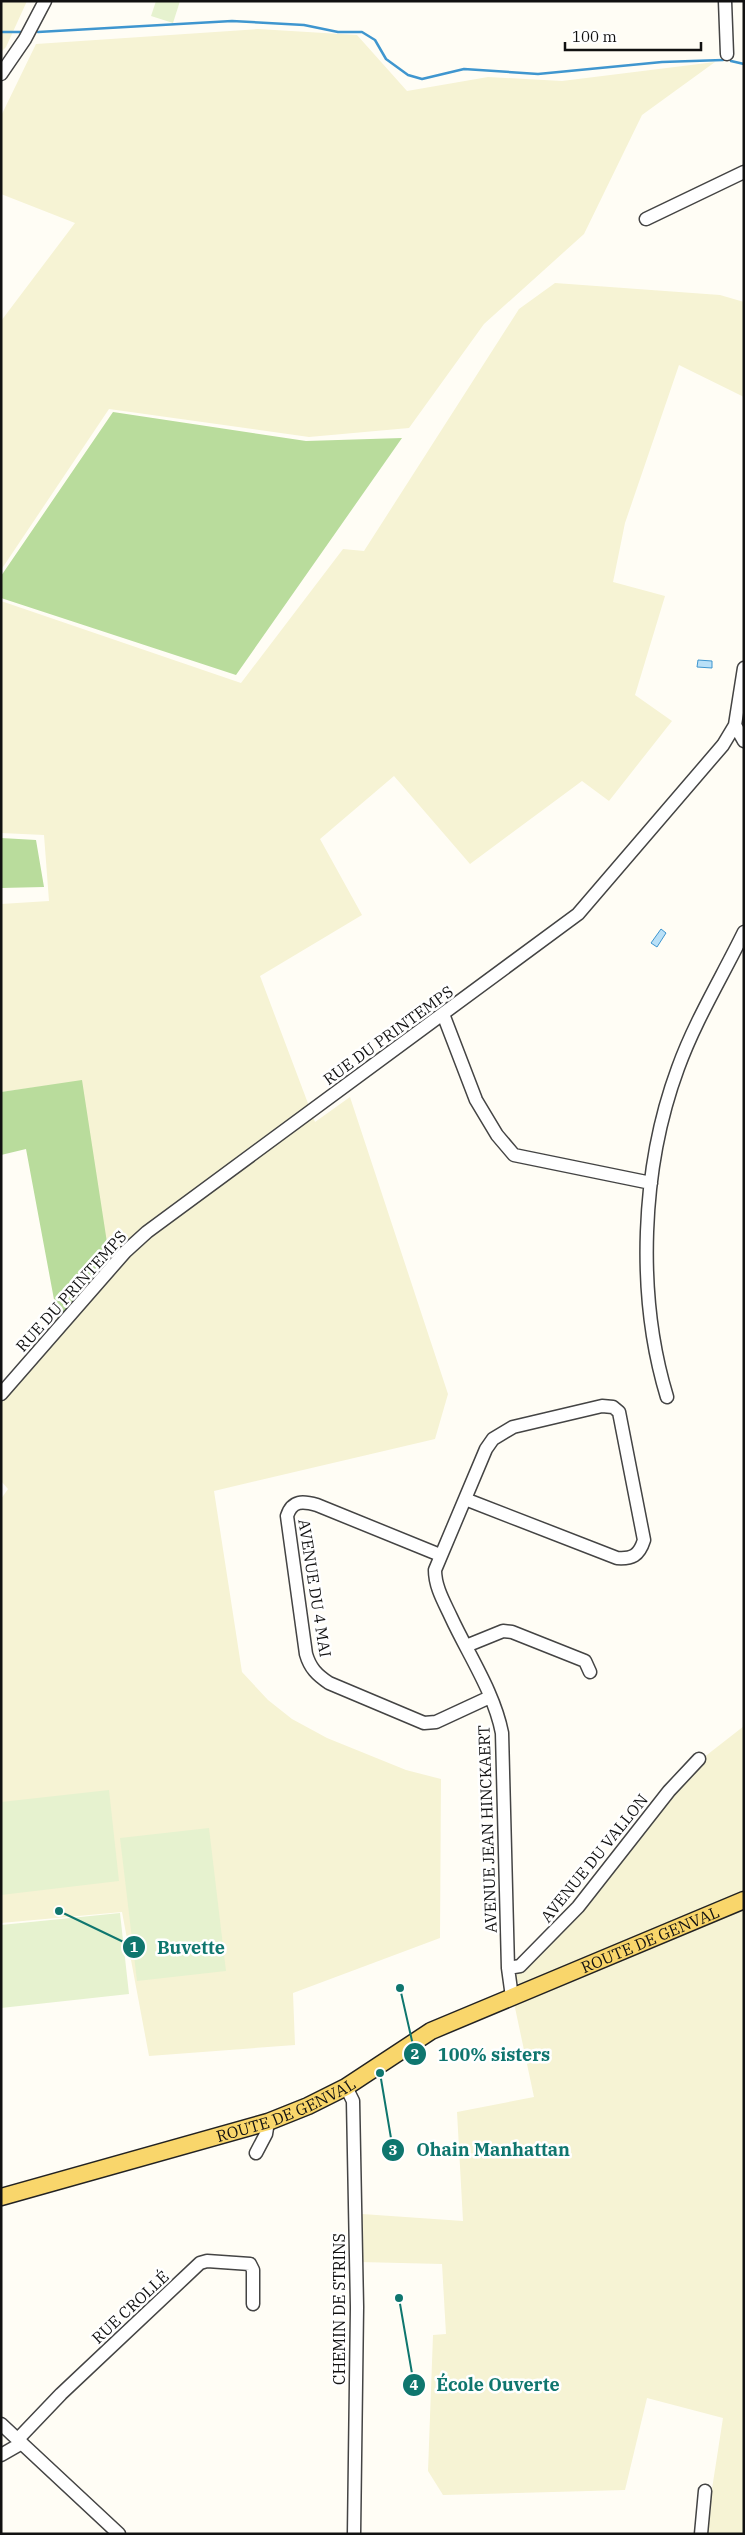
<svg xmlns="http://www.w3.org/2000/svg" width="745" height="2535" font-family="'IBM Plex Serif',serif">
  <rect width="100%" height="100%" fill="#fffdf5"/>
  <!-- farmland -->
  <path fill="#f6f3d4" d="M1,1H27L6,47L1,52Z
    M258,29L357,35L407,91L488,77L562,81L715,62L642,115L584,234L484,324L409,428L309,437L109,409L1,570V321L75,223L1,194V116L36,44Z
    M555,283L720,295L744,302V397L679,365L625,523L613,582L665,596L635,695L672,721L609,801L582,781L470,864L394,776L320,839L362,915L260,976L315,1122L350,1097L448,1394L435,1439L214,1491L242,1672L268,1700L292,1719L327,1738L406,1770L441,1779L440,1938L293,1993L295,2045L149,2056L122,1912L1,1923V1499L8,1489L1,1481V1402L58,1321L82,1081L1,1092V904L49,901L44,835L1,833V601L241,683L343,549L364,551L519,309Z
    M744,1726V1896L524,1987L513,1979L703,1758Z
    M744,1905V2534H705L723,2418L647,2398L625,2490L443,2495L428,2471L433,2335L446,2334L442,2264L360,2262L362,2214L463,2221L457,2112L534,2097L514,2003Z"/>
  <!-- forest -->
  <path fill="#b9dc9c" d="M113,412L306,441L402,438L236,675L1,598V576Z
    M1,838L36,840L44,887L1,888Z
    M82,1080L110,1262L58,1321L26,1149L1,1155V1092Z"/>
  <!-- pitch -->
  <path fill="#e6f2cf" d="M156,1H180L173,23L151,16Z
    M109,1790L119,1881L1,1895V1802Z
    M209,1828L226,1971L137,1981L120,1838Z
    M120,1913L129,1994L1,2008V1925Z"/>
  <!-- water -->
  <path fill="#b9e0f7" stroke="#3f96cf" d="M698,660L712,661V668L697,667Z
    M661,929L666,933L657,947L651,943Z"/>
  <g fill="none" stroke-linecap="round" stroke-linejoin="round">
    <!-- stream -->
    <path stroke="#3f96cf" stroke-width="2.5" d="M1,32H23
      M38,32L232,21L304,25L338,32H362L375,40L386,59L408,75L422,79L464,69L538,74L662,62L723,60
      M731,61L744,64"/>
    <!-- minor casing -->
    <g stroke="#444" stroke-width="15">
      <path id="minor" d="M725,1L727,54
        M1,74L25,39L45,1
        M646,219L744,172
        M735,725L744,741
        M443,1014L476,1100L497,1135L514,1155L651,1183
        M1,1394L125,1252L147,1232L578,914L723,745L735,725L744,668
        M667,1397C636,1295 641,1168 678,1068C695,1021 722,977 744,932
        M465,1499L617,1558C632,1559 639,1556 644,1540L619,1412L613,1407L602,1406L513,1427L493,1439L486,1449L435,1570C435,1587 444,1602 451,1617C468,1654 494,1692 502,1733L508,1968L512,1997
        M440,1555L317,1505C303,1501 292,1500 287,1516L306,1654C310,1668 317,1675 329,1683L424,1723L436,1722L490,1697
        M466,1646L503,1631L512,1632L585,1661L590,1672
        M508,1968L520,1966L578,1907L669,1791L699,1759
        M346,2087L353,2101L357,2307L354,2534
        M256,2153L266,2134L268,2122
        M1,2424L119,2534
        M18,2439L61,2394L200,2263L207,2261L250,2264L253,2270V2304
        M1,2455L22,2443
        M701,2534L705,2491"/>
    </g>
    <!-- major casing -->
    <g stroke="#222" stroke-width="19">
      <g id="major">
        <path id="s1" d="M1,2197L268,2122L308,2106L346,2087L431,2031L744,1900"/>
      </g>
    </g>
    <!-- minor -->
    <use href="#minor" stroke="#fff" stroke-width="12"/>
    <!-- major -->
    <use href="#major" stroke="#f9d66b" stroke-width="16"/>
  </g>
  <g text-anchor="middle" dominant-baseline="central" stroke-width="5" stroke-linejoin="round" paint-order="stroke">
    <!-- street labels -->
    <g font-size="16" fill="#111" stroke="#fff">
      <text transform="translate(388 1035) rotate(-36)">RUE DU PRINTEMPS</text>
      <text transform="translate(71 1291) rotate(-48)">RUE DU PRINTEMPS</text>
      <text transform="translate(315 1588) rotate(81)">AVENUE DU 4 MAI</text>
      <text transform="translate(487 1829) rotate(-92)">AVENUE JEAN HINCKAERT</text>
      <text transform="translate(594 1858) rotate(-51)">AVENUE DU VALLON</text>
      <text stroke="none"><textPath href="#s1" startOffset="702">ROUTE DE GENVAL</textPath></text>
      <text stroke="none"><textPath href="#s1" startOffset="298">ROUTE DE GENVAL</textPath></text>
      <text transform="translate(130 2307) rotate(-43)">RUE CROLLÉ</text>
      <text transform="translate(339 2309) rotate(-90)">CHEMIN DE STRINS</text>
    </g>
  </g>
  <!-- callouts -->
  <path fill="none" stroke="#0f766e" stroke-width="2" d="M59 1911L134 1947M400 1988L415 2054M380 2073L393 2150M399 2298L414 2385"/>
  <g fill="#0f766e" stroke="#fff" stroke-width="2">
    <circle cx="59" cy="1911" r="5"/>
    <circle cx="400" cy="1988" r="5"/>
    <circle cx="380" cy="2073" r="5"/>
    <circle cx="399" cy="2298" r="5"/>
    <circle cx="134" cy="1947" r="12"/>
    <circle cx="415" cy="2054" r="12"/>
    <circle cx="393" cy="2150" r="12"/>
    <circle cx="414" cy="2385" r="12"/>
  </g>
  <g font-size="15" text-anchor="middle" font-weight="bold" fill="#fff">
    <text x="134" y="1952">1</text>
    <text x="415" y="2059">2</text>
    <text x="393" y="2155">3</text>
    <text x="414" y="2390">4</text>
  </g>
  <g font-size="18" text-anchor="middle" font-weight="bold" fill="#0f766e" stroke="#fff" stroke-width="5" stroke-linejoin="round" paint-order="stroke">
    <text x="191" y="1954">Buvette</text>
    <text x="494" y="2061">100% sisters</text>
    <text x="493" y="2156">Ohain Manhattan</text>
    <text x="498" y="2391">École Ouverte</text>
  </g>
  <!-- border -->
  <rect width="745" height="2535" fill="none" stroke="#111111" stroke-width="5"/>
  <!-- scale -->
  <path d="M565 42v8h136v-8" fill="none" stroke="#111111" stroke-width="2.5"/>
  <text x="572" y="42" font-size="15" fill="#111111" stroke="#ffffff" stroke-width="4" paint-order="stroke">100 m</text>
</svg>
